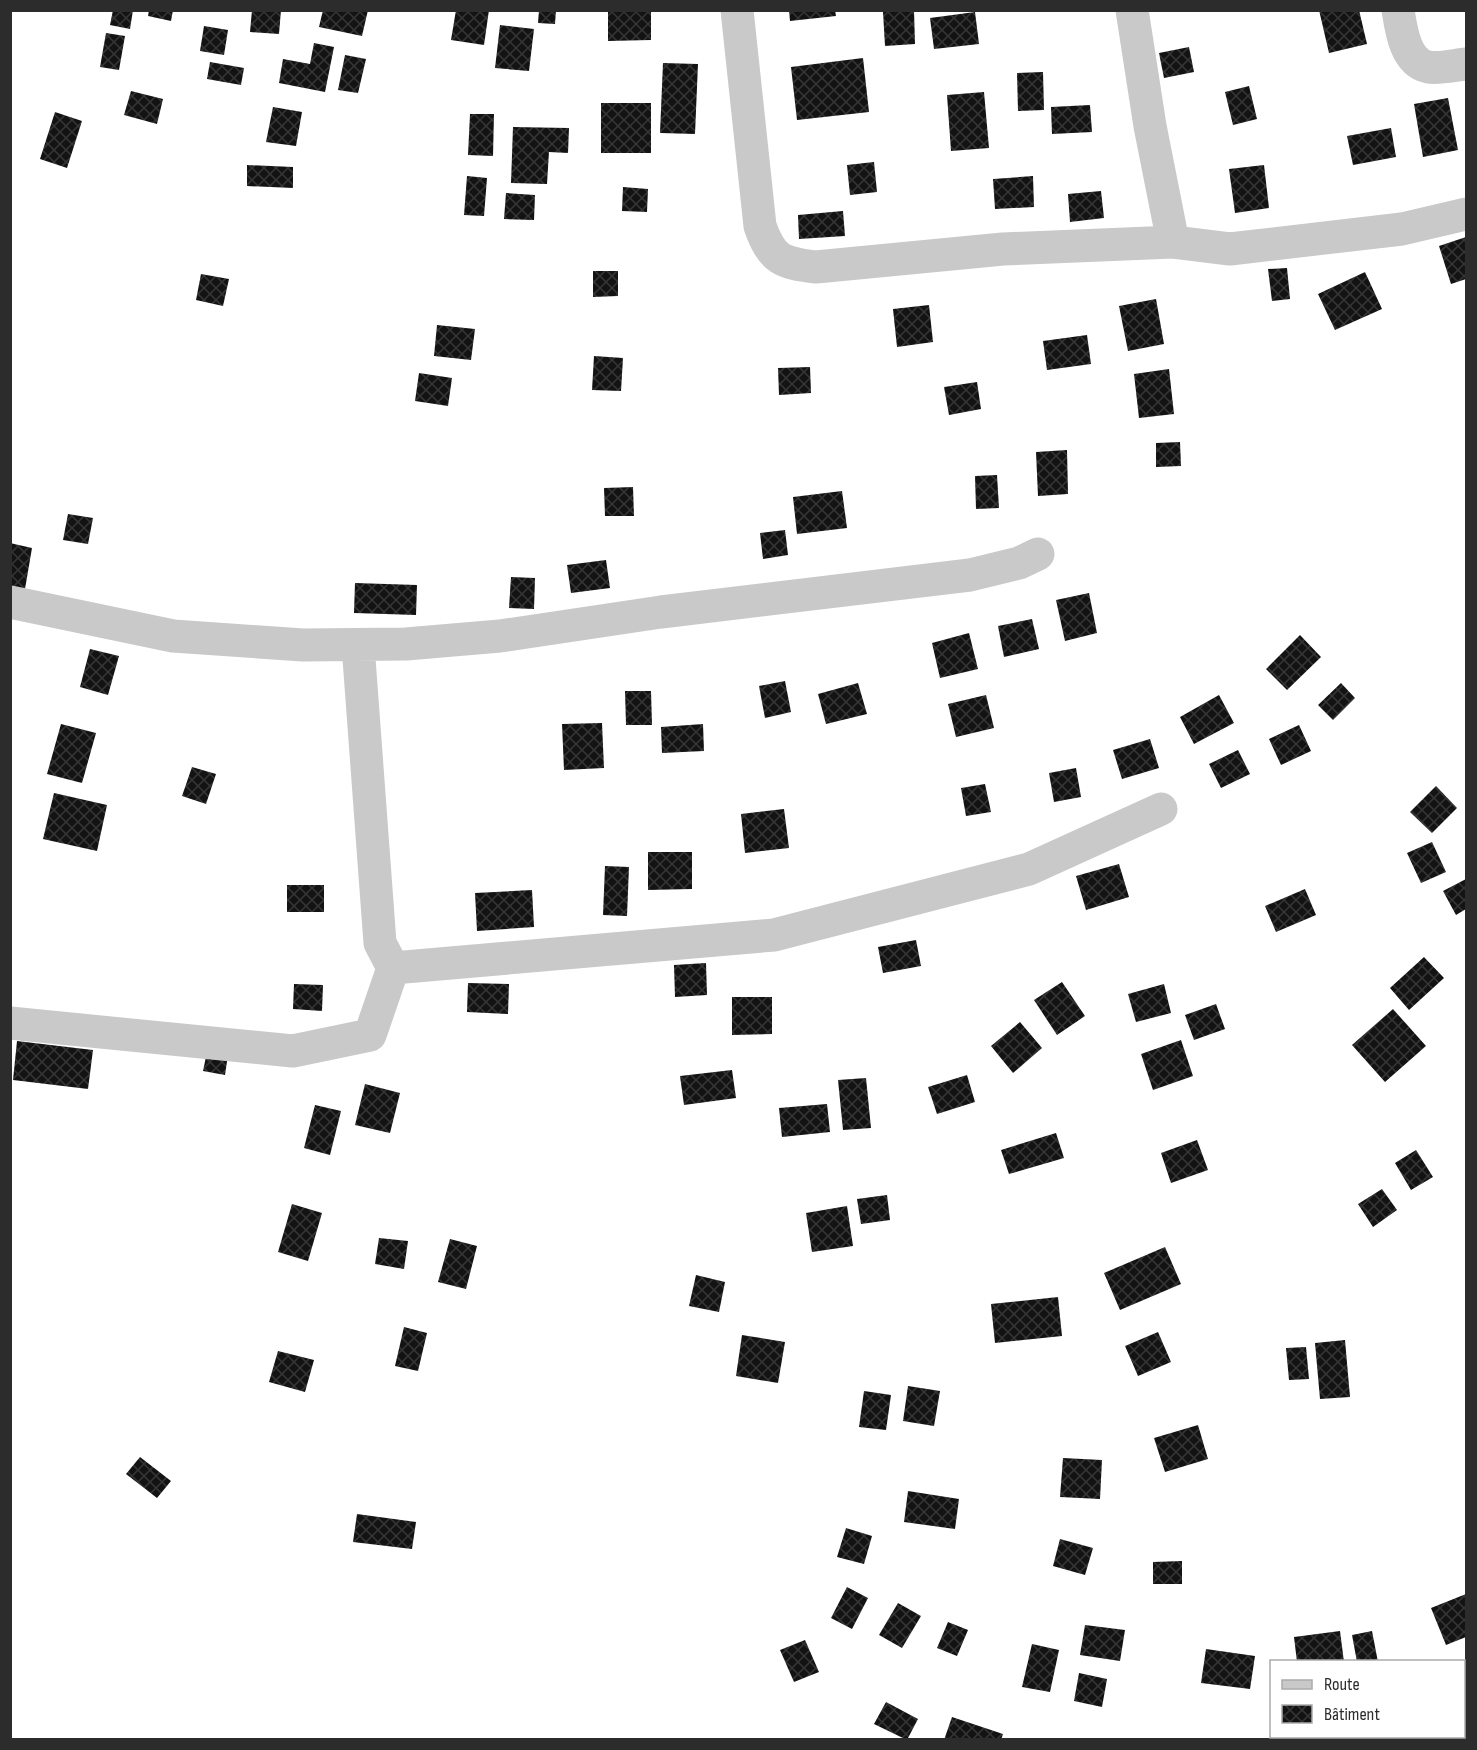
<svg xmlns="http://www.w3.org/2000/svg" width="1477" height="1750" font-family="'Sofia Sans Condensed',sans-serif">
  <defs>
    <pattern id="building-cross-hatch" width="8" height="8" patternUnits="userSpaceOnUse" patternTransform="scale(1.5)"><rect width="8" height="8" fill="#131313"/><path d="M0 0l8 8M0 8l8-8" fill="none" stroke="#363636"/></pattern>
  </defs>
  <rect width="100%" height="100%" fill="#fff"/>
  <!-- building -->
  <path fill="url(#building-cross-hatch)" d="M113,10H133L130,29L110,25Z
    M149,10H173L171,21L148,16Z
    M252,10H281L279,34L250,32Z
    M323,10H368L362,36L319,27Z
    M456,10H489L484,45L451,40Z
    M539,10H556L555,24L538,23Z
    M608,10H651V40L608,41Z
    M789,10H835L836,16L790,21Z
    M914,10L915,44L885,46L883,12Z
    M1319,10H1359L1367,44L1329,53Z
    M975,12L979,44L934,49L930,18Z
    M500,25L534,29L529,71L495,68Z
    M204,26L228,30L224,55L200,51Z
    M106,33L125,36L119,70L100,67Z
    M314,43L334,47L325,92L279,83L283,59L310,64Z
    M1189,47L1194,72L1164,78L1159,53Z
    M345,55L366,59L358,93L338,90Z
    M863,58L869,112L797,120L791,67Z
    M210,62L244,68L241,85L207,79Z
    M663,63L698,64L695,134L660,133Z
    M1043,72L1044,110L1018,111L1017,73Z
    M1249,86L1257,119L1233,125L1225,92Z
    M131,91L163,99L157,124L124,115Z
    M984,92L989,148L951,151L947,95Z
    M1448,98L1458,150L1423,157L1414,104Z
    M601,103H651V153H601Z
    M1090,105L1092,132L1052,134L1051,107Z
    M273,107L302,112L296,146L266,142Z
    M55,112L82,121L67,168L40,159Z
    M470,114H494L493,156L468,155Z
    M513,127L569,128L568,153L549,152L547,184L511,183Z
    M1391,128L1396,157L1353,165L1347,136Z
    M874,162L877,192L850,195L847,165Z
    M247,165L293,167V188L247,186Z
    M1264,165L1269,208L1235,213L1229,169Z
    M467,176L487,178L484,216L464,215Z
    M1033,176L1034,207L995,209L993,179Z
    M623,187L648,189L647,212L622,211Z
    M1101,191L1104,218L1070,222L1068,194Z
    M506,193L535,195L534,220L504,219Z
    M843,211L845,236L799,239L798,215Z
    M1466,237V279L1451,284L1439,246Z
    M1287,268L1290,299L1272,301L1268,269Z
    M593,271H618V296L593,297Z
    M1365,272L1382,309L1335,330L1318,294Z
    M201,274L229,279L223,306L196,300Z
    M1156,299L1164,344L1128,351L1119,306Z
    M929,305L933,342L897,347L893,309Z
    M437,325L475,329L471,360L434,356Z
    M1087,335L1091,364L1047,370L1043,341Z
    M594,356L623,358L621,391L592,390Z
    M810,367L811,393L779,395L778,368Z
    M1169,369L1174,414L1139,418L1134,374Z
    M419,373L452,378L448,406L415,401Z
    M977,382L981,409L949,415L944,387Z
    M1180,442L1181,466L1156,467V443Z
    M1067,450L1068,494L1038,496L1036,452Z
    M997,475L999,508L976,509L975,476Z
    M633,487L634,516H605L604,488Z
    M842,491L847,528L797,534L793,497Z
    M68,514L93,518L88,544L63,540Z
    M785,530L788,555L763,559L760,533Z
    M10,543L32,548L25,589L10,586Z
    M606,560L610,588L571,593L567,565Z
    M511,577L535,578L534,609L509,608Z
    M355,583L417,585L416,615L354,613Z
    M1089,593L1097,633L1065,641L1056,600Z
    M1032,619L1039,649L1004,657L998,626Z
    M969,633L978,669L940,678L932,643Z
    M1300,635L1321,657L1287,690L1266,669Z
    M90,649L119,656L108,695L80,687Z
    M785,681L791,712L765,718L759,686Z
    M858,683L867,714L826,724L818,694Z
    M1341,683L1355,698L1333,720L1318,705Z
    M625,691H651L652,725H626Z
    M986,695L994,728L956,737L948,704Z
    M1219,695L1234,723L1194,744L1180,717Z
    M602,723L604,768L564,770L562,724Z
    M61,724L96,733L82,783L47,774Z
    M703,724L704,751L662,753L661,727Z
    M1299,725L1311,751L1281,765L1269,739Z
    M1150,739L1159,768L1122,779L1113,750Z
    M1238,750L1250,774L1221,788L1209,764Z
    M192,767L216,774L206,804L182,796Z
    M1076,768L1081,797L1054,802L1049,773Z
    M985,784L991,812L966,816L961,788Z
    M1436,786L1457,808L1432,833L1410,812Z
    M54,793L107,805L97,851L43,839Z
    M784,809L789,848L745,853L741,814Z
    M1432,842L1446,872L1421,883L1407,853Z
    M648,852H692V889L648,890Z
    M1119,864L1129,897L1086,910L1076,876Z
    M605,866L629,867L627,916L603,915Z
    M1466,879V909L1456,915L1443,891Z
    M287,885H324V912H287Z
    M1305,889L1316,915L1276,932L1265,906Z
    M532,890L534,927L477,931L475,893Z
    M916,940L921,966L883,973L878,947Z
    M1424,957L1444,978L1409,1010L1390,988Z
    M706,963L707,995L675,997L674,965Z
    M1062,982L1085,1016L1057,1035L1034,1000Z
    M468,983L509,984L508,1014L467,1012Z
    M294,984L323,985L322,1011L293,1009Z
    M1164,984L1171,1013L1136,1022L1128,994Z
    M732,997H772V1034L732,1035Z
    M1216,1004L1225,1029L1194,1040L1185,1015Z
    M1393,1009L1426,1046L1385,1082L1352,1045Z
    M1020,1022L1042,1048L1013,1073L991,1046Z
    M1181,1040L1193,1076L1153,1090L1141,1054Z
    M17,1041L93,1050L88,1089L13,1080Z
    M207,1052L228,1055L225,1075L203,1071Z
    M732,1070L736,1098L684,1105L680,1076Z
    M967,1075L975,1102L937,1114L928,1087Z
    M866,1078L871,1128L843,1130L838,1080Z
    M365,1084L400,1093L390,1133L355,1125Z
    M827,1104L830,1132L782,1137L779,1108Z
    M315,1105L341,1111L330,1155L304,1148Z
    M1056,1133L1064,1158L1009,1174L1001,1150Z
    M1197,1140L1208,1170L1171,1183L1161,1153Z
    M1416,1150L1433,1177L1411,1190L1395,1163Z
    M1382,1189L1397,1210L1373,1227L1358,1204Z
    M887,1195L890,1220L861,1224L857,1199Z
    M292,1204L322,1213L308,1261L278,1252Z
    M847,1206L853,1246L812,1252L806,1213Z
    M379,1238L408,1241L404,1269L375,1264Z
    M450,1239L477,1246L466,1289L438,1282Z
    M1165,1247L1181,1284L1120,1310L1104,1273Z
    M696,1275L725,1282L719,1312L689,1306Z
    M1058,1297L1062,1336L995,1343L991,1304Z
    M404,1327L427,1333L418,1371L395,1366Z
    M1158,1332L1171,1362L1138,1376L1125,1346Z
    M742,1335L785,1342L778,1383L736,1376Z
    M1345,1340L1350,1397L1320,1399L1315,1343Z
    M1306,1347L1309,1379L1289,1380L1286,1348Z
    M278,1351L314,1360L305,1392L269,1382Z
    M908,1386L940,1391L934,1426L903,1421Z
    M864,1391L891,1395L886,1430L859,1427Z
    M1198,1425L1208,1459L1165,1472L1154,1438Z
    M140,1457L171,1481L157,1498L126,1474Z
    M1063,1458L1102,1460L1100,1499L1060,1497Z
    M908,1491L959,1499L955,1529L904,1522Z
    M357,1514L416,1522L412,1549L353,1542Z
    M846,1528L872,1536L864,1564L837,1557Z
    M1060,1539L1093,1548L1085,1575L1053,1566Z
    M1182,1561V1584H1153V1562Z
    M847,1587L868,1598L852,1629L831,1618Z
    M1466,1594V1637L1446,1645L1431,1608Z
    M898,1603L921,1616L902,1648L879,1635Z
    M948,1622L968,1630L957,1656L937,1648Z
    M1085,1625L1125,1630L1120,1661L1080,1655Z
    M1340,1631L1344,1662H1297L1294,1637Z
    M1372,1631L1378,1662H1357L1352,1635Z
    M805,1640L819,1672L794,1682L780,1650Z
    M1032,1644L1059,1650L1050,1692L1022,1687Z
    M1206,1649L1255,1656L1250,1689L1201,1683Z
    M1079,1673L1107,1679L1102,1707L1074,1701Z
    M886,1702L918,1719L907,1740L874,1724Z
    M952,1717L1003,1734L1001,1740H944Z
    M1393,1736H1430V1740H1393Z"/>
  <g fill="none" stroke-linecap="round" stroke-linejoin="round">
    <!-- minor -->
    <path stroke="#c9c9c9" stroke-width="33" d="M737,10L760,226C772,260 782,263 816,267L1003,249L1173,242L1230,249L1402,229L1466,214
      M1132,10L1150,126L1173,242
      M1398,10C1401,29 1405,62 1428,67C1439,69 1455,65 1466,64
      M10,602L173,636L303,645L406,644L500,636L661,612L970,575L1019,563L1038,554
      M393,968L774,935L1029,869L1161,809
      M10,1023L293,1051L370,1035L393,968L380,943L358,645"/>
  </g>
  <!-- border -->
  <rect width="1477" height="1750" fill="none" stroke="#2c2c2c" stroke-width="24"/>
  <!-- legend -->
  <rect x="1270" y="1660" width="195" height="78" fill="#ffffff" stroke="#ababab" stroke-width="1.5"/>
  <rect x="1282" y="1680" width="30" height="9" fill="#c9c9c9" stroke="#ababab" stroke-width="1.5"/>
  <text x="1324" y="1690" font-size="18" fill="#2c2c2c">Route</text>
  <rect x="1282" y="1705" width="30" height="18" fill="url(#building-cross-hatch)" stroke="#ababab" stroke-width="1.5"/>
  <text x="1324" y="1720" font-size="18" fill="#2c2c2c">Bâtiment</text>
</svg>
